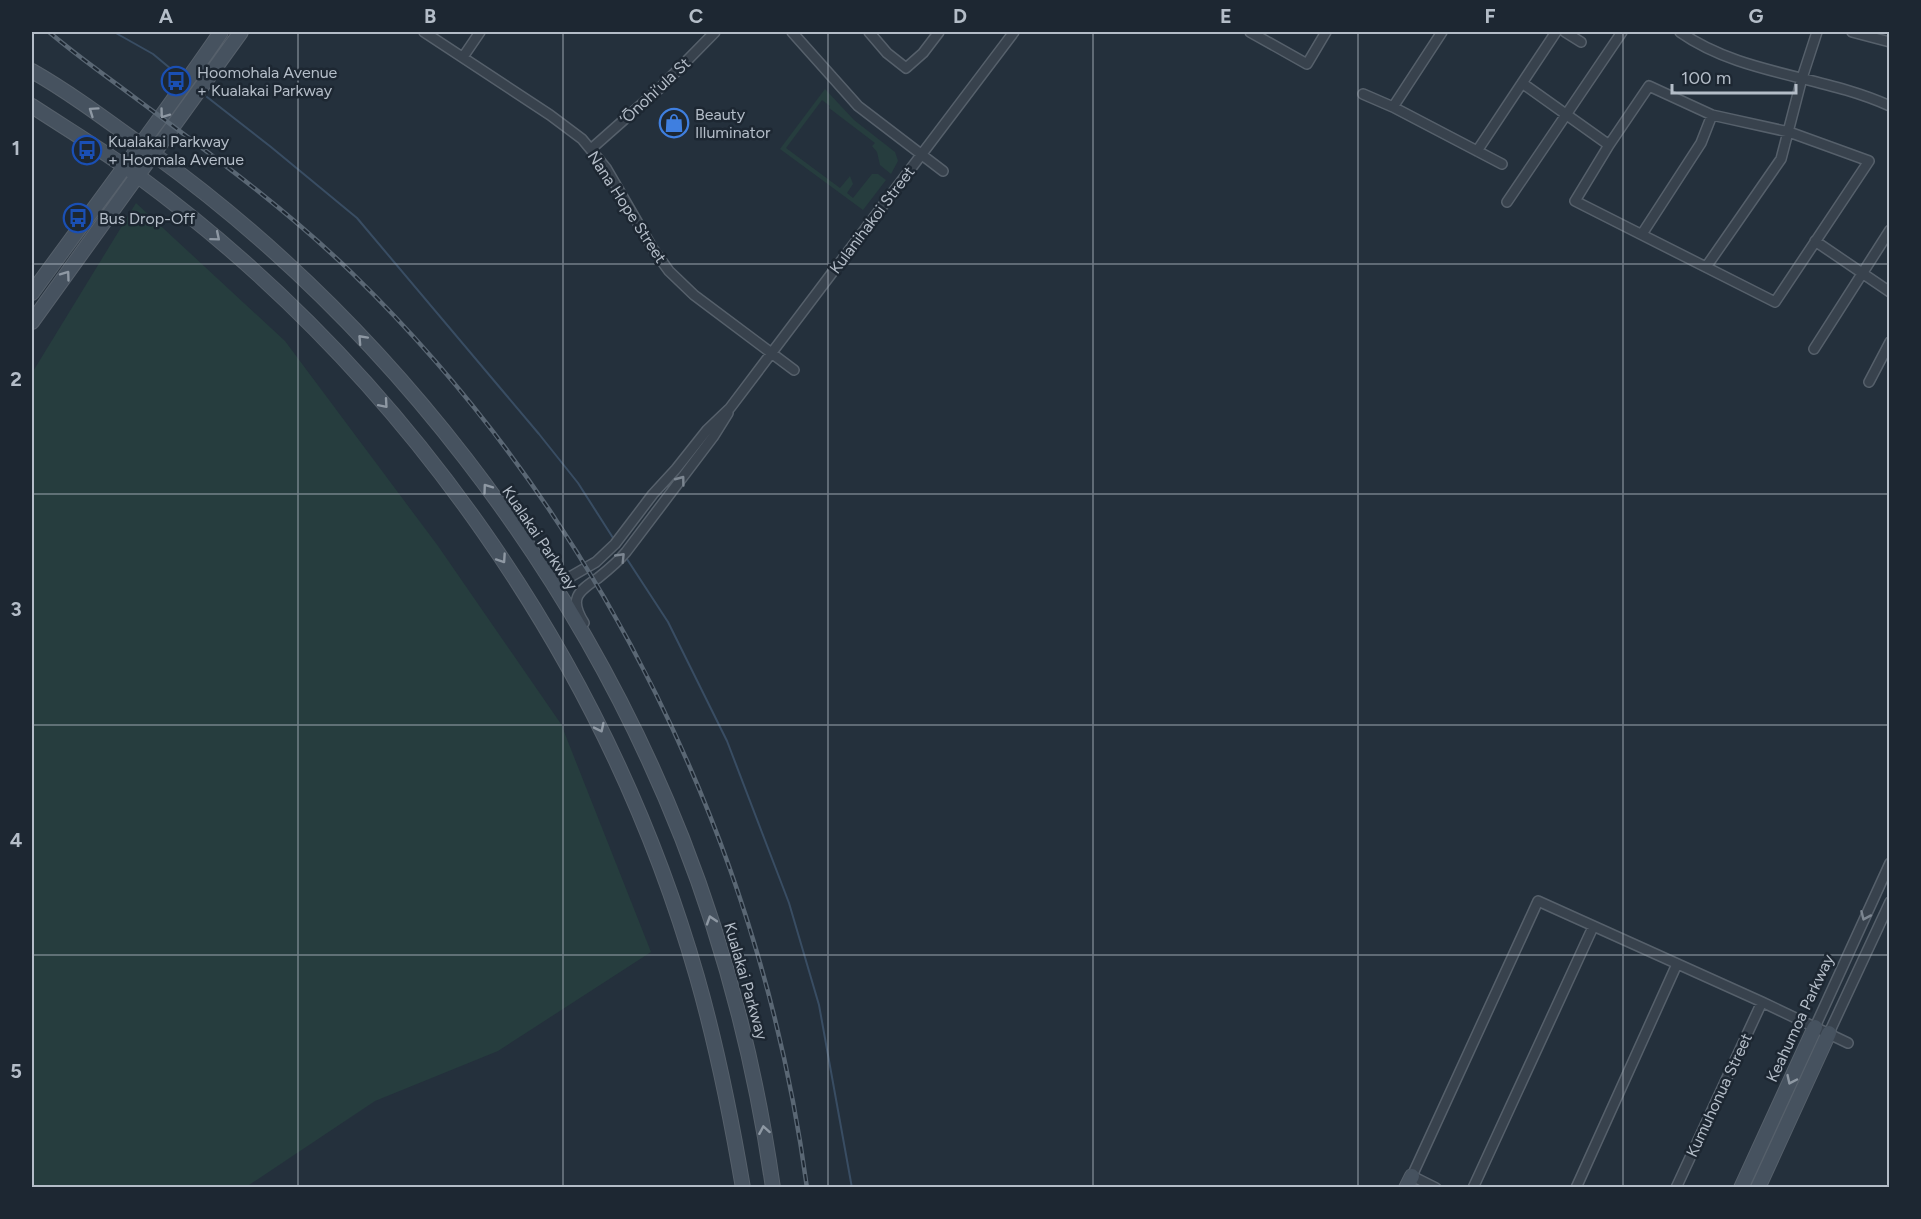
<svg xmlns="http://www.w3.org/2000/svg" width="1921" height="1219" font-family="Figtree,sans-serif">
  <rect width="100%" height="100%" fill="#24303c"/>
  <!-- green -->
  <path fill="#263d3e" d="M825,89L854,120L895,152L898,161L891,174L880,165L877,152L872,146L875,143L829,108L830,106L822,100L786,148L840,188L850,176L853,184L847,193L853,198L872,174H878L886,180L863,210L780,149Z
    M136,203L285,341L438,546L561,724L651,952L498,1051L375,1101L246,1187H32V373Z"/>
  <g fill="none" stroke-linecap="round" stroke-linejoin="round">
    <!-- stream -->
    <path stroke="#394d63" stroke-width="2" d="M114,32L153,54L177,74
      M207,97L271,147L357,218L539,434L578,483L615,541
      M625,556L668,622L727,741L789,903L819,1005L852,1188"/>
    <!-- street casing -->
    <g stroke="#56606b" stroke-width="12">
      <path id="street" d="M424,32L550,115L582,139L606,168L653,249L669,271L694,295L794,370
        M792,32L858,106L943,171
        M869,32L887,53L906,68L923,53L939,32
        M1250,32L1307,64L1326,32
        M1565,32L1581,42
        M1680,32C1741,75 1822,75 1890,106
        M1852,32L1890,42
        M463,57L480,32
        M1522,83L1609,145
        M1649,86L1712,115L1789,132L1869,161L1775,302L1575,201L1609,145Z
        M1363,94L1393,107L1442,32
        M1393,107L1502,164
        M591,149L660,88L715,32
        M1477,151L1556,32
        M1507,202L1622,32
        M1642,234L1701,143L1712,115
        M1815,241L1890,292
        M1706,267L1781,159L1802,78L1817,32
        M1814,349L1890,230
        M1869,382L1890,342
        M546,570L559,576L570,577L596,562L615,544L653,494L676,469L707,430L730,408L1014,32
        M584,623C569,599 577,592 598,578C608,570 618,562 626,552L713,437L728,413
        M1815,1027L1890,863
        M1829,1033L1890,902
        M1436,1188L1412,1176L1538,901L1762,1002L1848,1043
        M1473,1188L1593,927
        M1576,1188L1677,964
        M1676,1188L1762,1002"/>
    </g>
    <!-- secondary casing -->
    <g stroke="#56606b" stroke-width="16">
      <path id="secondary" d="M32,71C74,95 113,125 152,153C387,323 576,569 682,838C726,950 756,1068 773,1188
        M32,106C67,129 104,151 138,176C404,372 606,660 697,977C717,1047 731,1117 743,1188
        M32,293C95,206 160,121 221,32
        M32,322L241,32
        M1406,1188L1412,1176
        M1741,1188L1815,1027
        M1758,1188L1829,1033"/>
    </g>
    <!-- street -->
    <use href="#street" stroke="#38424d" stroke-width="9"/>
    <!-- secondary -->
    <use href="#secondary" stroke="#46525f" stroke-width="14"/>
    <!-- rail casing -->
    <g stroke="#5a6774" stroke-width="4.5">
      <path id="rail" d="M49,32C76,55 106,76 134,97C209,153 285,208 352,273C600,515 761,845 807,1188"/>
    </g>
    <!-- rail -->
    <use href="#rail" stroke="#1d2732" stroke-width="2" stroke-dasharray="7" stroke-linecap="butt"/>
  </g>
  <!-- one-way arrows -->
  <defs><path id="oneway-chevron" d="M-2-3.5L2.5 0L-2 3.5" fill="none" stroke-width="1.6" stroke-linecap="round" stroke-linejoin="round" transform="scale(1.5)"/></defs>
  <g stroke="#8e98a3">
    <use href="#oneway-chevron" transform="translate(93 111) rotate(-145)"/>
    <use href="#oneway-chevron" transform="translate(164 114) rotate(126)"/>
    <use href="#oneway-chevron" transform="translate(216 237) rotate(40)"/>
    <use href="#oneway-chevron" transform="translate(66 275) rotate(-54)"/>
    <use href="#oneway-chevron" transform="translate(362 339) rotate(-133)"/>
    <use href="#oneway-chevron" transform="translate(384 404) rotate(49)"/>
    <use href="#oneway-chevron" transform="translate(487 488) rotate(-126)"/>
    <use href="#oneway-chevron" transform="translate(502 559) rotate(56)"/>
    <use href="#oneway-chevron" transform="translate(600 728) rotate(64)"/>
    <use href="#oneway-chevron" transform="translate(711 920) rotate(-108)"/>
    <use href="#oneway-chevron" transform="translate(1791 1080) rotate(115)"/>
    <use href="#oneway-chevron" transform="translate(764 1130) rotate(-100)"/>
  </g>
  <g stroke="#7c8691">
    <use href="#oneway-chevron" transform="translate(681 480) rotate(-53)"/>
    <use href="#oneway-chevron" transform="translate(621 557) rotate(-46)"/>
    <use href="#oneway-chevron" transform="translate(1865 916) rotate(114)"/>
  </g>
  <!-- grid -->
  <path fill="none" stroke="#b4bdc8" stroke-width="1.5" stroke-opacity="0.55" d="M298,32V1188M563,32V1188M828,32V1188M1093,32V1188M1358,32V1188M1623,32V1188M32,264H1890M32,494H1890M32,725H1890M32,955H1890"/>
  <!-- icons -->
  <defs>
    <g id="bus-ring" transform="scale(1.5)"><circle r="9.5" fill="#1d2732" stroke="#1a4fb4" stroke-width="1.5"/><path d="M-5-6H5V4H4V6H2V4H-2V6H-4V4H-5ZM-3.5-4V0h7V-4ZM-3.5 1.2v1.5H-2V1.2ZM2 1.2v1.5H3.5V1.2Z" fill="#1a4fb4"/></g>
    <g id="shop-ring" transform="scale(1.5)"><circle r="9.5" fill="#1d2732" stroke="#3f7fe0" stroke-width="1.5"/><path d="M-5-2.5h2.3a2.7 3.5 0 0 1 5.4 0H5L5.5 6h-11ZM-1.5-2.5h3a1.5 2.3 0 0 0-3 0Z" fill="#3f7fe0"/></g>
  </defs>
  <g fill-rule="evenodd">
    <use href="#bus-ring" x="176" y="81"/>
    <use href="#shop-ring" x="674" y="123"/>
    <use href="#bus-ring" x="87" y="150"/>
    <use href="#bus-ring" x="78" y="218"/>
  </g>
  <g text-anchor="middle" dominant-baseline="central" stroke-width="5" stroke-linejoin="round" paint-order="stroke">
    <!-- poi labels -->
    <g font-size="16" fill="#b4bdc8" stroke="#1d2732" text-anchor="start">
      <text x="197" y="72">Hoomohala Avenue<tspan x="197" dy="18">+ Kualakai Parkway</tspan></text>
      <text x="695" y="114">Beauty<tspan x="695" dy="18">Illuminator</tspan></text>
      <text x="108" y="141">Kualakai Parkway<tspan x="108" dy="18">+ Hoomala Avenue</tspan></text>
      <text x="99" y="218">Bus Drop-Off</text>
    </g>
    <!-- street labels -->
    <g font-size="16" fill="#b4bdc8" stroke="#1d2732">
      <text transform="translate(655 91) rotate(-43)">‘Ōnohi‘ula St</text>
      <text transform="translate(627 207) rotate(57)">Nana Hope Street</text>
      <text transform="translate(872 220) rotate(-53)">Kulanihakoi Street</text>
      <text transform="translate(540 538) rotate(56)">Kualakai Parkway</text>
      <text transform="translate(746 981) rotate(74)">Kualakai Parkway</text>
      <text transform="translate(1800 1018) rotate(-65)">Keahumoa Parkway</text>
      <text transform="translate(1719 1095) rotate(-65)">Kumuhonua Street</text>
    </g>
  </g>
  <!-- border -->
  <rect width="1921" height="1219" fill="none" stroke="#1d2732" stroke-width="66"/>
  <!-- scale -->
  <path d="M1672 84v9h124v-9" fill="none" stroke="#b4bdc8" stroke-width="3"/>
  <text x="1681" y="84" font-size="18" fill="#b4bdc8" stroke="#1d2732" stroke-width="4.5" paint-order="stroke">100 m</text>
  <rect x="33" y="33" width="1855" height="1153" fill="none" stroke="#b4bdc8" stroke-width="2"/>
  <g font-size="20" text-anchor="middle" font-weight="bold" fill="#b4bdc8">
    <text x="166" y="23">A</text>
    <text x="430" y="23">B</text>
    <text x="696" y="23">C</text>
    <text x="960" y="23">D</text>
    <text x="1226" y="23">E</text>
    <text x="1490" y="23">F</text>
    <text x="1756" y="23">G</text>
    <text x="16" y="155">1</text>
    <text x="16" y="386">2</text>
    <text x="16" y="616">3</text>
    <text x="16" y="847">4</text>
    <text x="16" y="1078">5</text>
  </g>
</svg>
